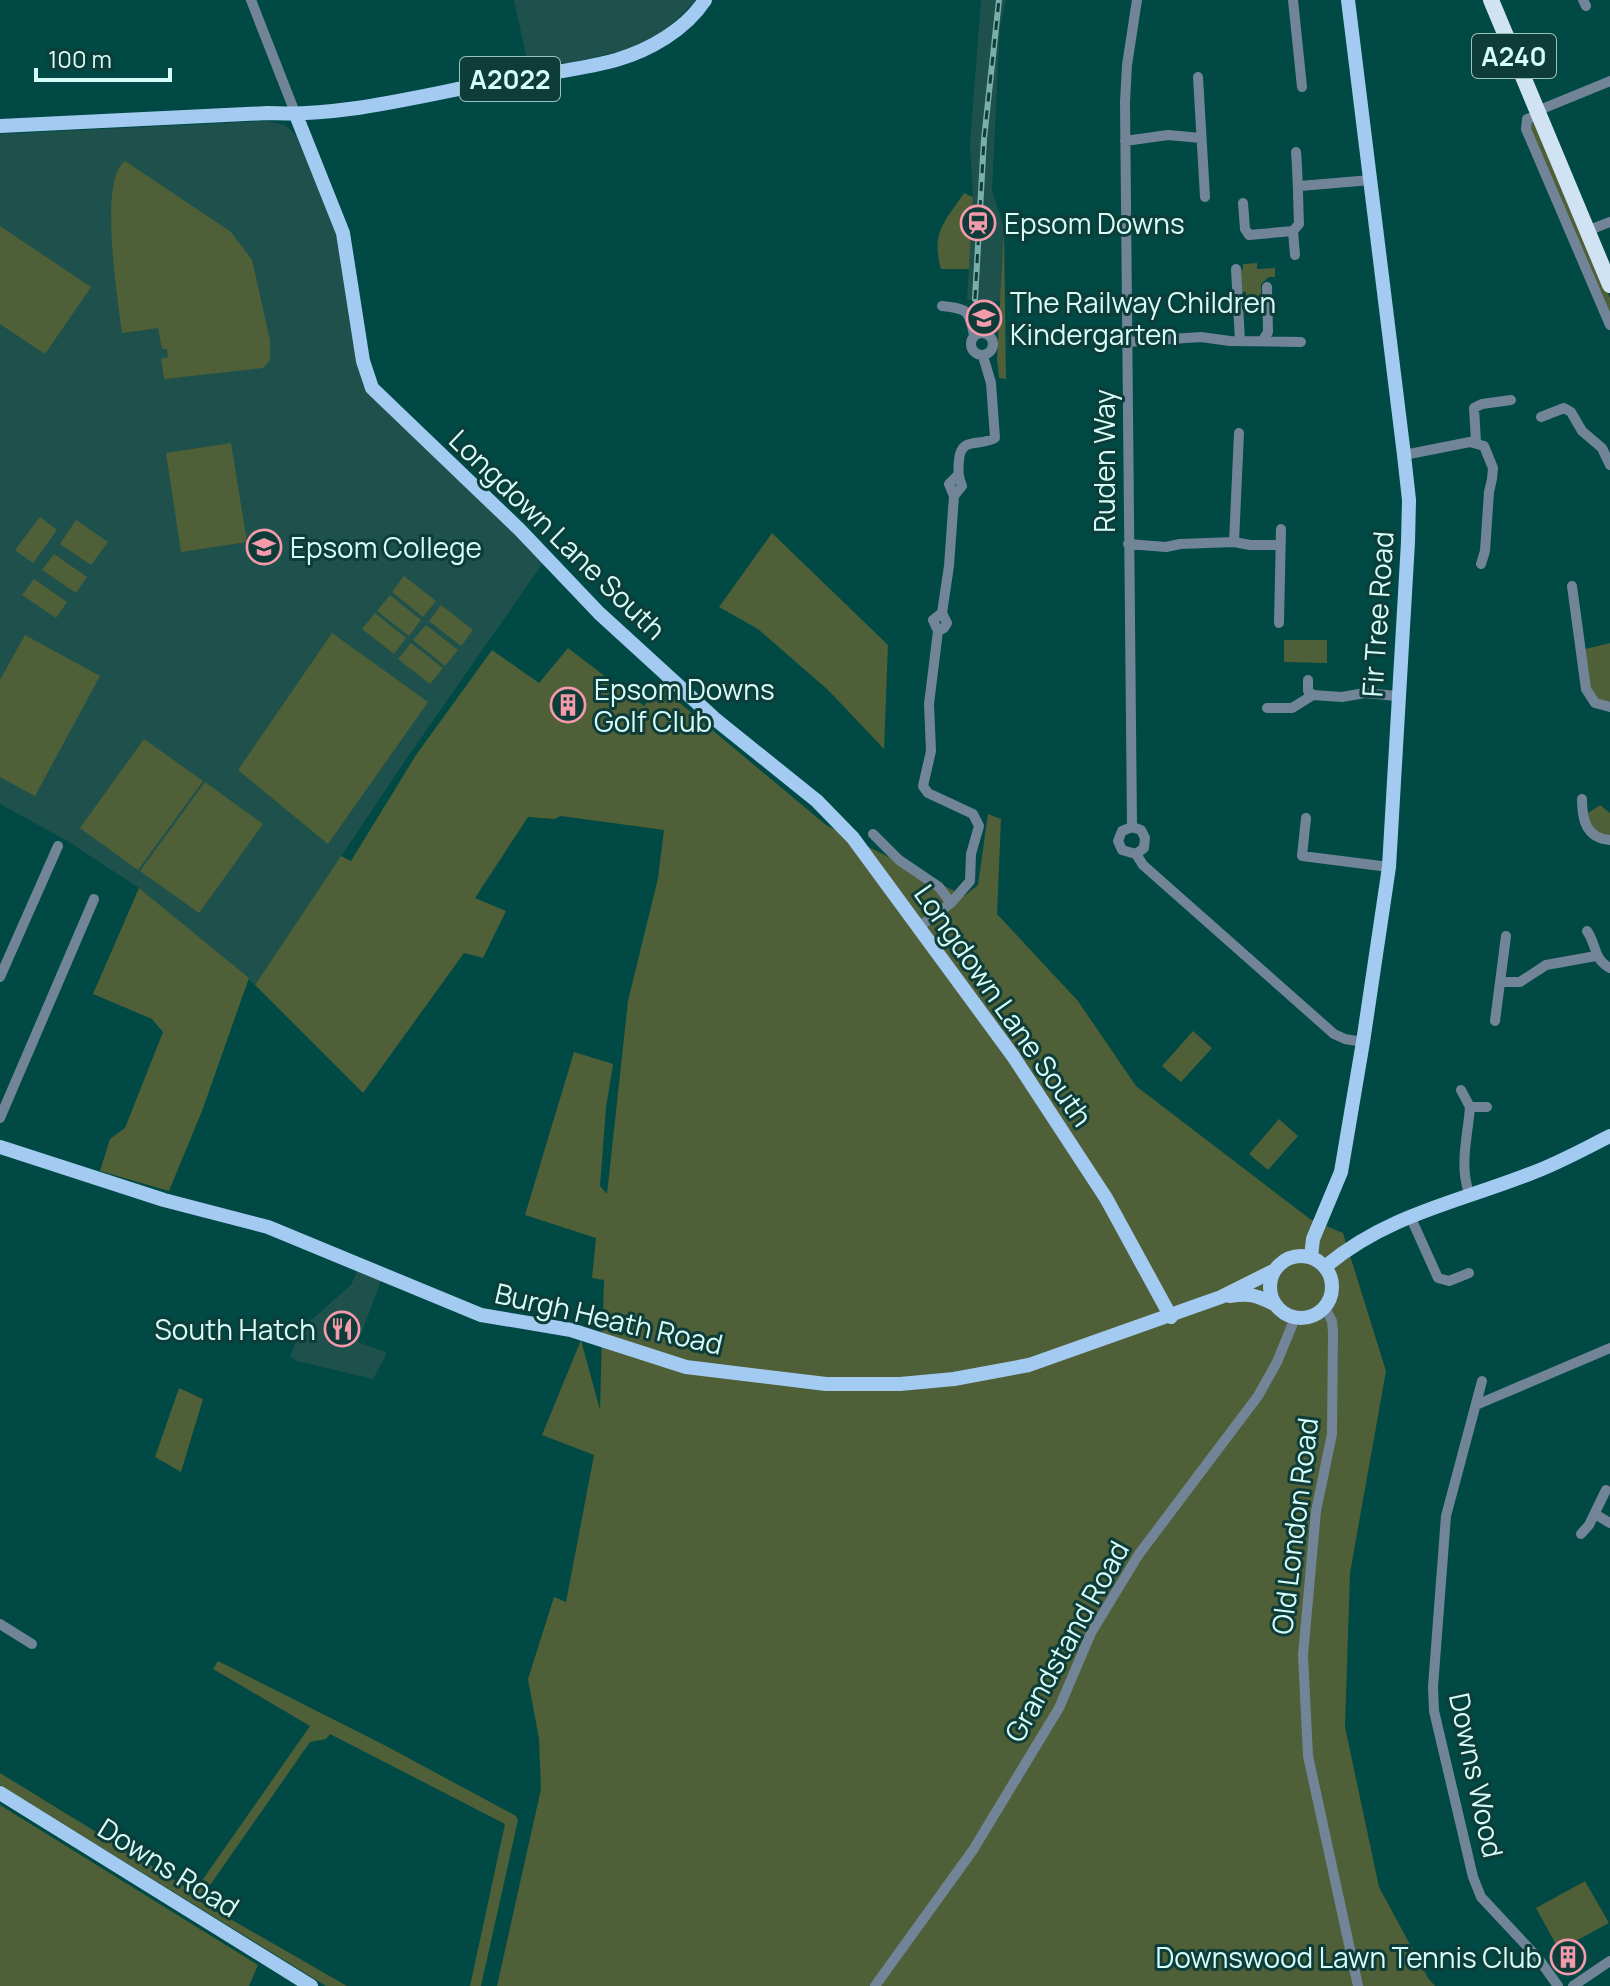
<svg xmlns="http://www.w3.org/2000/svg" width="1610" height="1986" font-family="Manrope,sans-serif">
  <rect width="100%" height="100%" fill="#004944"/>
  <!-- built -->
  <path fill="#1f514c" d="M514,0H696L665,31L628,49L570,63L528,64Z
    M981,0H1006L1000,27L992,190L1004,228L1001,301L967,300L973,197L970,144Z
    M265,121L285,125L299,138L344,245L363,386L543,563L407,758L255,985L139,888L69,842L0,804V134Z
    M357,1271L381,1281L358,1342L387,1353L373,1379L297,1361L290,1356L302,1328L351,1285Z"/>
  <!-- green -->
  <path fill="#4f5f37" d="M1532,122L1537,123L1610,298V316L1530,130Z
    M125,161L231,232L252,260L270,340V360L263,368L164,379L161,359L168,357L167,349H162L158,328L122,333C118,300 98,180 125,161Z
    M964,193L973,197L969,269H941C931,232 944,223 964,193Z
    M0,226L91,287L45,354L0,324Z
    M1004,228L1006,379L999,378L997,359Z
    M1257,263V269L1275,268V277H1269L1261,284V302L1256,303L1255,299L1246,300V292H1239L1240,270L1243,269V264Z
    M231,443L247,542L181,552L166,453Z
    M40,517L57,530L33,563L15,550Z
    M76,520L108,542L91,565L60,544Z
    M772,533L888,645L884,749L828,690L758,629L719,607Z
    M54,554L87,577L76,593L42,570Z
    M404,576L436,601L423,617L392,592Z
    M34,579L67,602L56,618L22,595Z
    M390,595L421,620L409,636L377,611Z
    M441,605L473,630L461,646L429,621Z
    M375,613L406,638L394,654L362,629Z
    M426,625L458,650L445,666L413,640Z
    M332,633L428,702L328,844L238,770Z
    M25,635L100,676L35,796L0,777V680Z
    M1284,640H1327V663L1284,662Z
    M411,643L443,668L430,684L398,659Z
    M1610,643V707L1590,697L1581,650Z
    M568,648L644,706L663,679L675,699L826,825L964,896L978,885L988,814L1001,819L997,914L1078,1001L1136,1086L1310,1219L1343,1233L1386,1371L1350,1573L1345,1727L1379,1887L1428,1978L1435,1986H497L541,1789L539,1739L528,1679L554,1597L566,1602L594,1455L542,1435L581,1340L600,1410L602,1332L599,1330L603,1317L604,1280L592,1278L596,1238L525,1215L574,1052L613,1064L606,1108L600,1186L607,1194L628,1001L658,878L664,830L561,816L554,819L528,817L475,898L506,911L483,958L464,953L363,1093L255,985L341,856L351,861L416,755L492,650L539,683Z
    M144,739L203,781L138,870L80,828Z
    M205,782L263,824L199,913L140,871Z
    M1600,805L1610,813V840L1603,839L1582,817Z
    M139,888L249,978L202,1111L169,1191L100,1171L110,1139L125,1128L163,1032L152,1019L93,994Z
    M1193,1031L1212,1048L1181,1082L1162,1066Z
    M1279,1119L1298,1136L1268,1170L1249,1154Z
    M179,1388L203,1399L181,1472L155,1457Z
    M218,1661L388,1747L516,1816L518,1820L481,1986H470L505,1824L330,1734L326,1739L310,1742L199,1901L347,1986H326L0,1785V1773L194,1892L310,1726L213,1669Z
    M0,1805L258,1965L249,1986H0Z
    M1585,1881L1609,1923L1559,1950L1536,1908Z"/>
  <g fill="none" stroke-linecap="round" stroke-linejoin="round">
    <!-- minor -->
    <path stroke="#728598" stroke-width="10" d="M251,0L296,115
      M1293,0L1302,87
      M1583,0L1586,6
      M1198,77L1205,197
      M1537,111L1610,81
      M1539,115L1527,119L1526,129L1610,325
      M1125,141L1168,135L1201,138
      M1300,186L1371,180
      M1243,203L1245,229L1249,235L1293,231
      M1587,231L1610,222
      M1295,255L1293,231L1299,224C1298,200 1298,176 1296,152
      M1236,269L1240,341
      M942,306C967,309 969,309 974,335
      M971 344a11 11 0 1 1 22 0a11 11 0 1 1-22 0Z
      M1263,340L1268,332L1267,287
      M1127,342L1201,337L1230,341L1301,342
      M1541,417L1564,408L1571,412L1582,431L1602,448L1610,465
      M1476,442L1474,408L1482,404L1511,400
      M1404,455L1470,442L1484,446L1493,468L1492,479L1489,492L1485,551L1481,564
      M954,496L962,486C958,476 958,471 959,460C961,436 979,447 995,438L991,383L983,356
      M1234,542L1250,545H1280
      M1128,544L1166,547L1180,544L1234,542L1239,433
      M1572,586L1586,689L1595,703L1610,707
      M1279,623L1281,529
      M938,631L944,628L947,623L942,613L949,566L954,496L949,484L957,476
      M1308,680V691L1313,695
      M1267,708H1292L1313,695L1342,697L1365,693L1397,696
      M1582,799C1582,820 1586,838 1610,840
      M1306,818L1302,856L1389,867
      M1132,827L1125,102L1127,65L1137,0
      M1132,827L1122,831L1118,841L1122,850L1136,854
      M1132,827L1141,830L1145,838L1144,848L1136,854
      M873,834L899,860L939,887L951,903
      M1136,854L1143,865L1334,1034L1345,1039L1363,1042
      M919,927L951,903L970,881L971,854L979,826L973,814L928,793L923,786L931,751L929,704L938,631L933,620L942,613
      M1587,931C1597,945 1593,959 1610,968
      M0,977L58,846
      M1501,982H1520L1546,965L1596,956
      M1495,1021L1506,936
      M1461,1090L1470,1107
      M0,1118L94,899
      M1469,1193C1459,1164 1468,1136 1470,1107H1487
      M1410,1216L1438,1278L1449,1281L1469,1273
      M1325,1308L1332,1321L1333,1332L1332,1434L1316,1511L1303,1655L1308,1756L1358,1986
      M1482,1381L1446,1516L1433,1687L1434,1711L1473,1877L1481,1897L1538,1958L1558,1986
      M1476,1405L1610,1348
      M1595,1514L1610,1523
      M1581,1534L1589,1525L1606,1490
      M0,1624L32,1644
      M875,1986L973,1850L1059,1708L1091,1633L1139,1554L1258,1396L1277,1362L1295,1318
      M1573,1986L1610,1961"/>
    <!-- major -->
    <path stroke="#a3cbf1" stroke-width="14" d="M296,115L343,233L363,361L372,388L520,530L599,613L715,719L817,801L853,838L1013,1056L1106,1198L1171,1317
      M0,126L268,113C342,117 417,96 490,83C531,75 576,71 616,60C650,50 685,30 705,0
      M0,1147L164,1200L268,1227L481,1315L571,1330L686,1367L826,1384H900L954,1379L1029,1365L1221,1297L1273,1271
      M1270 1287a31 31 0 1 1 62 0a31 31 0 1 1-62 0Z
      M1311,1257L1313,1239L1341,1172L1363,1042L1389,867L1408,542L1409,500L1404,455L1348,0
      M1326,1266C1389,1214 1459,1202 1532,1173C1559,1163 1584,1149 1610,1136
      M1230,1296C1249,1293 1256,1295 1274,1304
      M0,1793L311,1986"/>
    <!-- highway -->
    <path stroke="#d0e3f5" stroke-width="16" d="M1491,0L1610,285"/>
    <!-- rail casing -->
    <g stroke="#79afaa" stroke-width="6">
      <path id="rail" d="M975,299L984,139L999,0"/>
    </g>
    <!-- rail -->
    <use href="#rail" stroke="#0e3c38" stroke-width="3" stroke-dasharray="9" stroke-linecap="butt"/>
  </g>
  <!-- icons -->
  <defs>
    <g id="station-ring" transform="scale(1.8)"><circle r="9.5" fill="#0e3c38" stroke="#f39aab" stroke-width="1.5"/><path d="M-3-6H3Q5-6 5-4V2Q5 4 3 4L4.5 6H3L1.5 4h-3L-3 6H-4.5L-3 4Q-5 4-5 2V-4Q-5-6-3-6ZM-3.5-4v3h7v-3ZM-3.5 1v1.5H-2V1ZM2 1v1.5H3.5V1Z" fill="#f39aab"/></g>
    <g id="school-ring" transform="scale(1.8)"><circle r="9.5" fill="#0e3c38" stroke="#f39aab" stroke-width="1.5"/><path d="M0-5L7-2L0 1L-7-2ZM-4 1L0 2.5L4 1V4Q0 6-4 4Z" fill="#f39aab"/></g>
    <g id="building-ring" transform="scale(1.8)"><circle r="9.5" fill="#0e3c38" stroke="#f39aab" stroke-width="1.5"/><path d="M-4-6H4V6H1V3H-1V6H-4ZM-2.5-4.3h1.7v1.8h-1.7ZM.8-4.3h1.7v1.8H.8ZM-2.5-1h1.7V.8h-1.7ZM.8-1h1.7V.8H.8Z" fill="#f39aab"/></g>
    <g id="restaurant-ring" transform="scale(1.8)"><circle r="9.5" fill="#0e3c38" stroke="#f39aab" stroke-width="1.5"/><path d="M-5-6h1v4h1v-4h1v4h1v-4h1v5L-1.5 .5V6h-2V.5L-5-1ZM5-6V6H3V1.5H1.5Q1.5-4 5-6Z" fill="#f39aab"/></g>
  </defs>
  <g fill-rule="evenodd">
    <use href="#station-ring" x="978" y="223"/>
    <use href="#school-ring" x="984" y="318"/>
    <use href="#school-ring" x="264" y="547"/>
    <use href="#building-ring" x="568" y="705"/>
    <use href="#restaurant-ring" x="342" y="1329"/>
    <use href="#building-ring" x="1568" y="1957"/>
  </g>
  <g text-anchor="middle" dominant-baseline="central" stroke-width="6" stroke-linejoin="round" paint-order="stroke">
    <!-- shield labels -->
    <g fill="#0e3c38" stroke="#9ac3be" stroke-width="2">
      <rect x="1472" y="34" width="84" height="44" rx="6"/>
      <rect x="460" y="57" width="100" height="44" rx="6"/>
    </g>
    <g font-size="26" font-weight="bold" fill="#d6fdf8">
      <text x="1514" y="56">A240</text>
      <text x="510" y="79">A2022</text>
    </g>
    <!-- poi labels -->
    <g font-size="28" fill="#d6fdf8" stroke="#0e3c38" text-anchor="start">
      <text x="1004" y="223">Epsom Downs</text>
      <text x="1010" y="302">The Railway Children<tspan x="1010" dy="32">Kindergarten</tspan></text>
      <text x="290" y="547">Epsom College</text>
      <text x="594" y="689">Epsom Downs<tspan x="594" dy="32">Golf Club</tspan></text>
      <text x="316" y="1329" text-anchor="end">South Hatch</text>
      <text x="1542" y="1957" text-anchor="end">Downswood Lawn Tennis Club</text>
    </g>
    <!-- street labels -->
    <g font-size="28" fill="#d6fdf8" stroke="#0e3c38">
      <text transform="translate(1104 461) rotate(-90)">Ruden Way</text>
      <text transform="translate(558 534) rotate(44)">Longdown Lane South</text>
      <text transform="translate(1377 614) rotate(-86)">Fir Tree Road</text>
      <text transform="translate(1004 1005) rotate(55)">Longdown Lane South</text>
      <text transform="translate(609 1318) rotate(13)">Burgh Heath Road</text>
      <text transform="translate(1294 1526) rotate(-83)">Old London Road</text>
      <text transform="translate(1066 1641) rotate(-61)">Grandstand Road</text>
      <text transform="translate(1477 1775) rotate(78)">Downs Wood</text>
      <text transform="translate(169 1867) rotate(32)">Downs Road</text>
    </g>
  </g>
  <!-- scale -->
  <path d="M36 68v12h134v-12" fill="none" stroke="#d6fdf8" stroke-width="4"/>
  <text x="48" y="68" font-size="24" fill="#d6fdf8" stroke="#0e3c38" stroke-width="6" paint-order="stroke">100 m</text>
</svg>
